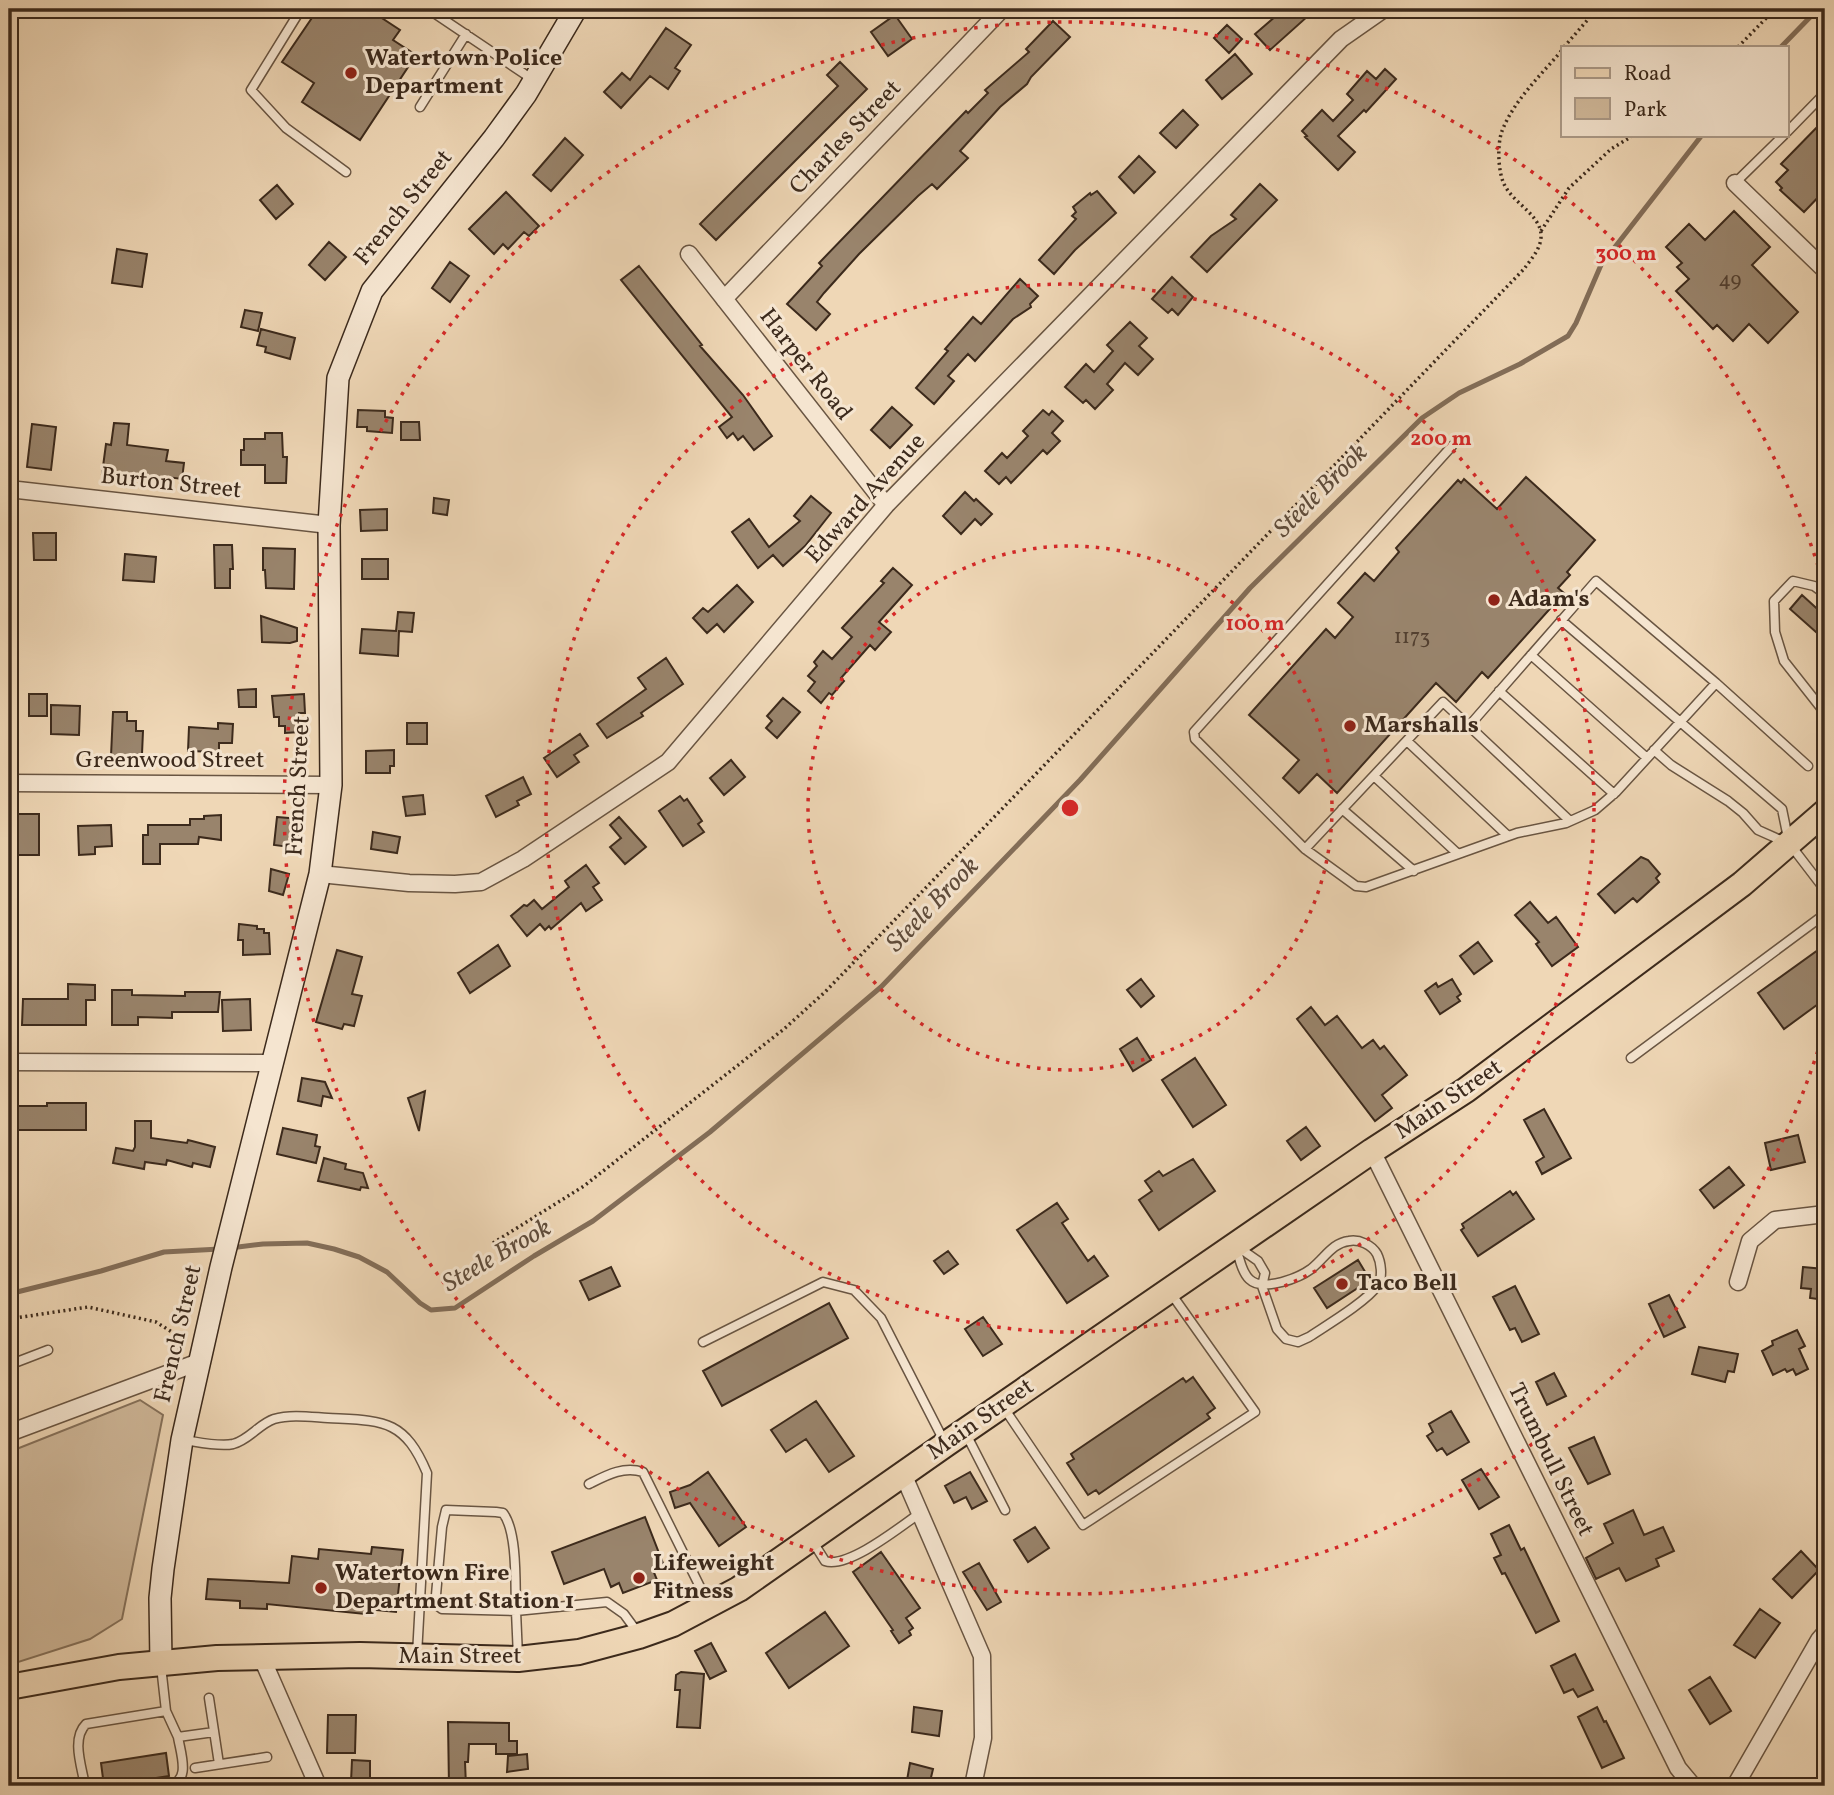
<svg xmlns="http://www.w3.org/2000/svg" width="1834" height="1795" font-family="Vollkorn,serif">
  <rect width="100%" height="100%" fill="#efd7b6"/>
  <filter id="stains"><feTurbulence type="fractalNoise" baseFrequency=".00286" numOctaves="4"/><feColorMatrix values="0 0 0 0 .2 0 0 0 0 .09 0 0 0 0 .02 0 0 0 .5 -.17"/></filter>
  <radialGradient id="worn" r=".72"><stop offset=".6" stop-color="#630" stop-opacity="0"/><stop offset="1" stop-color="#630" stop-opacity=".3"/></radialGradient>
  <!-- green -->
  <path fill="#d1ba9c" stroke="#86725c" stroke-width="2" d="M140,1400L163,1415L122,1619L90,1639L9,1665V1452Z"/>
  <g fill="none" stroke-linecap="round" stroke-linejoin="round">
    <!-- stream -->
    <path stroke="#836e59" stroke-width="5" d="M1781,47L1818,9
      M230,1248L263,1244L307,1243L334,1249L359,1257L387,1272L420,1303L431,1310L455,1308L534,1256L593,1221L710,1132L881,987L1080,780L1250,588L1422,418L1459,393L1520,364L1568,336L1576,323L1601,265L1702,135
      M9,1294L101,1271L164,1252L220,1249"/>
  </g>
  <!-- building -->
  <path fill="#99846c" stroke="#3c2a1c" stroke-width="2" d="M318,9H368L400,30L393,40L416,55L360,140L302,102L314,83L282,62Z
    M1284,9H1302L1308,16L1270,50L1255,34Z
    M895,15L912,39L888,56L871,32Z
    M1053,21L1070,37L1031,77L1027,84L1000,107L960,151L968,158L937,189L932,184L918,196L859,254L824,293L817,302L830,314L816,330L787,304L822,266L819,263L966,111L968,113L988,93L985,90L1029,52L1026,49Z
    M1227,25L1242,39L1229,53L1214,38Z
    M666,28L691,45L675,68L680,71L668,89L650,76L621,108L604,92L622,73L630,80Z
    M1235,54L1252,74L1222,99L1206,80Z
    M840,62L867,89L716,240L700,224L838,86L827,75Z
    M1385,69L1396,79L1366,112L1364,110L1338,136L1355,152L1338,170L1305,137L1307,136L1302,131L1322,110L1333,121L1353,100L1347,94L1367,71L1376,79Z
    M1183,110L1198,125L1176,148L1160,133Z
    M1825,119V190L1804,212L1780,190L1782,188L1776,182L1788,170L1781,164Z
    M565,138L583,155L551,191L533,175Z
    M1139,156L1155,172L1134,193L1119,177Z
    M1260,184L1277,200L1207,272L1191,257L1211,236L1236,219L1231,215Z
    M277,185L293,204L276,219L260,200Z
    M1097,191L1116,213L1075,250L1054,274L1039,260L1076,219L1072,216L1076,212L1073,207L1090,193L1091,195Z
    M506,192L539,226L529,236L524,232L508,249L503,244L494,254L469,229Z
    M1734,211L1770,247L1752,265L1798,312L1768,343L1749,324L1733,341L1717,325L1713,329L1676,291L1689,279L1677,267L1682,263L1666,247L1689,224L1705,240Z
    M329,242L346,257L325,280L309,265Z
    M117,249L147,254L142,287L112,283Z
    M450,262L469,276L450,302L432,288Z
    M639,266L702,345L700,346L743,395L772,436L754,450L743,436L738,440L733,433L727,438L719,427L732,417L621,280Z
    M1172,277L1193,297L1178,315L1172,309L1168,313L1152,299Z
    M1020,279L1038,296L1030,304L1031,307L1013,319L975,361L968,354L948,376L954,381L934,404L916,388L948,351L945,349L973,317L981,324Z
    M245,310L262,313L258,331L241,327Z
    M1130,322L1147,338L1139,346L1153,359L1138,375L1125,363L1107,384L1113,390L1095,409L1086,400L1083,403L1065,387L1086,364L1094,372L1113,351L1107,345Z
    M261,329L295,338L290,359L265,352L266,347L257,345Z
    M892,407L912,425L890,448L871,430Z
    M358,410L385,411V417L393,418L392,433L367,431V427H357Z
    M1043,410L1049,415L1052,411L1063,421L1052,433L1060,441L1047,454L1043,450L1011,483L1006,477L999,484L985,471L1002,453L1007,458L1028,436L1023,431Z
    M401,422H419L420,440H401Z
    M114,423L129,424L127,445L168,450L166,461L184,463L182,479L167,477L159,480L102,474L106,444L111,445Z
    M32,424L56,427L51,470L27,467Z
    M265,433H282L283,457H287L286,483H265V465H241V450H244V439H265Z
    M1526,477L1595,540L1567,572L1570,575L1558,588L1564,593L1488,678L1482,672L1456,702L1436,683L1337,793L1317,774L1299,793L1283,778L1299,760L1249,715L1326,629L1335,638L1353,617L1338,603L1365,573L1374,581L1399,552L1396,548L1458,480L1461,483L1464,479L1497,509Z
    M965,492L974,501L976,499L992,514L981,525L975,519L961,534L943,516Z
    M811,496L831,513L805,546L783,566L773,555L758,568L732,532L749,519L769,547L800,521L794,516Z
    M434,498L449,500L447,515L433,513Z
    M387,509V530L361,531L360,510Z
    M33,533H56V560H34Z
    M214,545H232L233,569H230V588H215Z
    M263,548L295,549L294,589L266,588L265,570H263Z
    M125,554L156,557L154,582L123,580Z
    M362,559H388V579H362Z
    M893,568L912,585L879,622L891,632L875,650L870,645L841,678L844,681L832,695L829,693L821,703L808,691L815,682L808,676L817,666L814,662L823,651L832,659L852,637L842,628L884,583L881,581Z
    M737,585L753,602L724,632L717,624L707,633L693,618L703,608L708,612Z
    M1802,595L1825,616V640L1790,609Z
    M398,612L414,613L412,632L399,631L398,656L360,653L362,629L396,631Z
    M261,616L297,628V641L290,643L262,642Z
    M666,658L683,684L641,713L643,716L607,738L597,724L646,689L638,678Z
    M256,689V707H239L238,690Z
    M29,694H47V716H29Z
    M304,694L305,713H299L300,732L285,733V726H279V717H274L272,696Z
    M783,698L800,712L777,738L766,728L772,721L767,716Z
    M51,705L80,706L79,735L51,734Z
    M113,712H127V721H136V731H143L142,754H136V757L111,756Z
    M218,723L233,724L232,743H219V752L188,751L189,727L218,729Z
    M407,723H427V744H407Z
    M580,734L588,746L574,755L579,762L557,777L544,758Z
    M394,750V766H390V773H366V751Z
    M731,760L745,777L724,795L710,778Z
    M523,777L531,794L517,801L519,805L496,817L486,796Z
    M423,795L425,814L406,816L403,797Z
    M680,796L684,801L687,799L702,821L698,824L704,832L683,846L659,811Z
    M17,814H39V855H17Z
    M221,815V840L199,837L198,844H160V864H143V835H148V825H190V819H204V816Z
    M277,817L300,819L297,848L274,845Z
    M619,817L646,847L625,864L610,847L621,838L610,825Z
    M111,825L112,846L95,847V854L79,855L78,826Z
    M373,832L400,837L397,853L371,849Z
    M1641,857L1648,860L1660,874L1656,878L1659,882L1637,902L1633,898L1615,913L1598,894Z
    M586,865L599,883L593,887L602,900L586,911L581,903L551,929L549,926L545,930L540,924L527,936L511,916L524,905L527,906L534,900L542,909L569,887L565,881Z
    M271,869L289,874L283,895L269,891Z
    M1530,902L1548,923L1556,917L1578,947L1552,966L1536,944L1539,942L1515,915Z
    M239,924L257,926V929H264V933H269L270,954L243,955V940H238Z
    M1478,942L1492,961L1474,974L1460,956Z
    M498,945L510,966L470,993L458,973Z
    M1825,945V999L1784,1029L1758,993Z
    M337,950L362,957L352,994L362,996L354,1026L344,1024L342,1029L316,1022Z
    M1141,979L1154,996L1141,1007L1127,990Z
    M1452,979L1461,994L1457,997L1460,1001L1440,1014L1425,991L1436,983L1438,987Z
    M68,984L95,985V1000H86V1025H22L23,999H68Z
    M112,990H132V995L185,996V992H220L218,1012H172V1018L138,1017V1025H112Z
    M250,999L251,1030L223,1031L222,1000Z
    M1311,1007L1325,1025L1337,1016L1362,1048L1373,1040L1380,1049L1384,1046L1407,1075L1382,1095L1392,1108L1375,1121L1297,1019Z
    M1137,1038L1151,1060L1133,1071L1120,1049Z
    M1195,1058L1226,1105L1193,1127L1162,1080Z
    M302,1078L325,1082L332,1098L323,1096L321,1106L298,1101Z
    M425,1091L419,1131L408,1098Z
    M47,1103H86V1130H9V1106H47Z
    M1544,1109L1571,1158L1542,1174L1536,1162L1544,1157L1524,1120Z
    M135,1121H151V1138L187,1143L188,1140L215,1147L210,1167L193,1163L192,1167L167,1160L166,1165L145,1162L144,1169L113,1163L116,1148L133,1151L135,1147Z
    M1306,1127L1320,1146L1301,1160L1287,1141Z
    M283,1128L317,1135L315,1146L320,1147L316,1163L277,1154Z
    M1798,1135L1805,1162L1771,1170L1765,1143Z
    M324,1158L346,1164L345,1169L363,1173L368,1188L361,1187L360,1190L318,1181Z
    M1193,1159L1215,1191L1159,1230L1139,1200L1152,1191L1145,1181L1159,1171L1163,1176Z
    M1729,1167L1744,1185L1714,1208L1700,1190Z
    M1510,1191L1513,1195L1516,1192L1534,1219L1478,1256L1461,1230L1464,1228L1462,1224Z
    M1057,1203L1068,1219L1062,1223L1088,1261L1094,1256L1108,1276L1067,1303L1017,1230Z
    M948,1251L958,1264L944,1274L934,1261Z
    M1358,1260L1370,1280L1327,1308L1314,1288Z
    M611,1267L620,1286L589,1300L580,1281Z
    M1803,1267L1824,1269L1825,1300L1810,1298L1811,1289L1801,1288Z
    M1515,1286L1539,1334L1522,1342L1515,1328L1510,1330L1493,1297Z
    M1669,1295L1685,1327L1664,1337L1649,1304Z
    M829,1303L848,1338L722,1406L703,1371Z
    M983,1317L1002,1344L983,1356L965,1329Z
    M1797,1330L1805,1346L1799,1349L1808,1369L1796,1375L1793,1369L1787,1372L1785,1369L1773,1375L1762,1351L1773,1345L1772,1341Z
    M1699,1347L1738,1354L1734,1372L1728,1371L1725,1382L1692,1374Z
    M1554,1373L1566,1396L1547,1405L1536,1382Z
    M1193,1377L1215,1408L1207,1414L1210,1418L1099,1494L1096,1490L1088,1495L1067,1463L1074,1459L1071,1454L1183,1378L1186,1382Z
    M816,1401L854,1456L829,1472L806,1439L786,1452L771,1430Z
    M1451,1411L1469,1442L1447,1455L1442,1448L1437,1451L1427,1436L1433,1432L1429,1424Z
    M1594,1437L1610,1474L1588,1484L1569,1448Z
    M1481,1469L1499,1497L1479,1509L1462,1480Z
    M708,1472L746,1527L719,1546L690,1503L675,1508L670,1492L690,1485Z
    M970,1472L987,1501L972,1509L966,1497L954,1503L945,1486Z
    M1633,1510L1644,1535L1663,1527L1674,1551L1656,1559L1659,1566L1626,1581L1619,1568L1596,1579L1586,1558L1613,1543L1604,1524Z
    M645,1517L664,1566L653,1570L657,1580L623,1593L619,1583L611,1587L604,1569L564,1584L552,1552Z
    M1509,1525L1521,1550L1524,1548L1559,1621L1536,1633L1505,1573L1502,1574L1494,1558L1501,1555L1491,1534Z
    M1035,1527L1049,1548L1028,1562L1014,1540Z
    M372,1547L403,1550L396,1612L366,1609L365,1614L267,1604V1609L240,1608V1601L206,1599L208,1579L289,1583L292,1556L318,1559L319,1549L371,1554Z
    M1801,1551L1819,1570L1792,1598L1773,1579Z
    M881,1552L920,1608L906,1618L913,1628L909,1631L911,1635L899,1643L891,1631L893,1630L853,1572Z
    M979,1563L1001,1602L987,1610L963,1572Z
    M1760,1609L1780,1623L1755,1658L1734,1645Z
    M825,1612L849,1646L789,1688L766,1653Z
    M711,1643L726,1671L710,1679L695,1651Z
    M1575,1654L1593,1690L1578,1697L1573,1689L1564,1693L1551,1666Z
    M681,1672L704,1674L700,1728L677,1727L680,1690H675L676,1675Z
    M1710,1677L1731,1711L1710,1724L1689,1690Z
    M914,1707L942,1711L939,1736L912,1732Z
    M1597,1707L1604,1722L1606,1721L1624,1758L1602,1768L1578,1717Z
    M328,1715H356L355,1753H327Z
    M448,1722L509,1723V1741H517V1754H496V1744H469L468,1762H465L466,1786H449Z
    M166,1753L169,1776L104,1786L101,1763Z
    M527,1754L528,1769L507,1772L508,1756Z
    M352,1760L370,1761V1783L351,1782Z
    M910,1763L933,1769L929,1786H906Z"/>
  <g fill="none" stroke-linecap="round" stroke-linejoin="round">
    <!-- lane casing -->
    <g stroke="#695542" stroke-width="11">
      <path id="lane" d="M301,9L251,90L286,128L346,172
        M428,9L532,79
        M420,107L466,34
        M1787,132L1825,93
        M1735,183L1784,135
        M1825,594L1814,586L1793,581L1774,601L1775,632L1784,661L1825,713
        M1561,620L1782,809L1789,843L1825,890
        M1531,655L1647,758
        M1716,683L1808,766
        M1499,691L1614,794
        M1469,726L1570,821
        M1407,741L1508,836
        M1654,750L1671,765L1728,801L1743,813L1758,830L1785,842
        M1374,776L1458,854
        M1342,809L1414,871
        M1305,849L1443,702L1469,726L1596,581L1716,683L1616,792L1595,810L1566,823L1517,833L1366,887L1356,886L1305,849L1195,739L1194,732L1452,446
        M1631,1058L1825,914
        M1236,1247C1244,1277 1248,1291 1282,1282C1293,1279 1303,1275 1311,1269C1325,1258 1332,1243 1349,1241C1359,1239 1372,1245 1377,1254C1381,1262 1383,1277 1378,1285C1366,1302 1327,1325 1309,1337L1298,1342L1286,1339L1277,1329L1262,1286L1265,1273L1258,1261L1238,1247
        M703,1342L823,1282L854,1290L881,1318L944,1441
        M9,1365L48,1350
        M1004,1408L1083,1525L1255,1412L1170,1292
        M966,1434L1005,1510
        M184,1440C198,1442 219,1447 233,1444C249,1440 259,1424 274,1419C291,1414 311,1417 328,1418C382,1421 404,1418 427,1473L417,1655
        M589,1484C607,1475 623,1466 643,1472L708,1603
        M813,1542L825,1561C848,1569 900,1527 920,1513
        M518,1657L516,1611L442,1609L438,1606L436,1595L442,1527L446,1510L496,1512L503,1513C518,1532 515,1587 516,1611L607,1602L624,1614L638,1633
        M161,1666L166,1711L178,1737L214,1732
        M209,1698L219,1764
        M195,1768L267,1757
        M85,1786C82,1767 71,1739 86,1724L166,1711
        M166,1786C192,1783 181,1755 178,1737"/>
    </g>
    <!-- street casing -->
    <g stroke="#695542" stroke-width="19">
      <path id="street" d="M1735,183L1825,270
        M689,254L886,505
        M724,299L1002,9
        M9,489L329,525
        M9,783L331,785
        M320,874L409,883L455,884L481,882L523,859L668,762L886,505L1341,39L1384,9
        M9,1062L272,1063
        M1372,1151L1678,1768L1693,1786
        M1738,1282L1750,1241L1775,1220L1825,1214
        M9,1433L199,1362
        M903,1474L982,1656L983,1738L973,1786
        M261,1656L318,1786
        M1735,1786L1819,1640L1825,1633"/>
    </g>
    <!-- secondary casing -->
    <g stroke="#3c2a1c" stroke-width="24">
      <path id="secondary" d="M161,1663L160,1598L163,1569L182,1440L221,1267L320,874L331,785L329,525L338,378L372,291L494,138L526,94L576,9"/>
    </g>
    <!-- primary casing -->
    <g stroke="#3c2a1c" stroke-width="28">
      <path id="primary" d="M9,1687L119,1667L217,1658L360,1655L518,1659L579,1652L639,1636L673,1624L739,1589L946,1444L1372,1151L1466,1090L1742,884L1825,812"/>
    </g>
    <!-- path -->
    <path stroke="#3c2a1c" stroke-width="3.5" stroke-dasharray="2 3.5" stroke-linecap="butt" d="M1564,47L1597,9
      M1738,47L1775,9
      M1541,231L1569,188L1611,149L1634,135
      M493,1243L584,1186L784,1029L825,992L1524,269C1529,262 1536,254 1539,246C1550,218 1514,206 1504,184C1498,171 1497,145 1502,131C1514,100 1542,74 1563,49
      M9,1319L88,1307L156,1322L183,1339L177,1345L175,1356"/>
    <!-- lane -->
    <use href="#lane" stroke="#f5e5d0" stroke-width="8"/>
    <!-- street -->
    <use href="#street" stroke="#f5e5d0" stroke-width="16"/>
    <!-- secondary -->
    <use href="#secondary" stroke="#f5e5d0" stroke-width="21"/>
    <!-- primary -->
    <use href="#primary" stroke="#efd7b6" stroke-width="24"/>
  </g>
  <!-- distance rings -->
  <g fill="none" stroke="#d62828" stroke-width="3.5" stroke-dasharray="3.5 7">
    <circle cx="1070" cy="808" r="262"/>
    <circle cx="1070" cy="808" r="524"/>
    <path d="M1824 1031A786 786 0 1 1 1824 585"/>
  </g>
  <!-- markers -->
  <g fill="#8f2418" stroke="#f5e5d0" stroke-width="2.5">
    <circle cx="351" cy="73" r="7"/>
    <circle cx="1494" cy="600" r="7"/>
    <circle cx="1350" cy="726" r="7"/>
    <circle cx="1342" cy="1284" r="7"/>
    <circle cx="639" cy="1578" r="7"/>
    <circle cx="321" cy="1588" r="7"/>
  </g>
  <g text-anchor="middle" dominant-baseline="central" stroke-width="6" stroke-linejoin="round" paint-order="stroke">
    <!-- number labels -->
    <g font-size="21" fill="#534030">
      <text x="1730" y="280">49</text>
      <text x="1412" y="637">1173</text>
    </g>
    <!-- poi labels -->
    <g font-size="24" font-weight="bold" fill="#3c2a1c" stroke="#f5e5d0" text-anchor="start">
      <text x="365" y="59">Watertown Police<tspan x="365" dy="28">Department</tspan></text>
      <text x="1508" y="600">Adam's</text>
      <text x="1364" y="726">Marshalls</text>
      <text x="1356" y="1284">Taco Bell</text>
      <text x="653" y="1564">Lifeweight<tspan x="653" dy="28">Fitness</tspan></text>
      <text x="335" y="1574">Watertown Fire<tspan x="335" dy="28">Department Station 1</tspan></text>
    </g>
    <!-- street labels -->
    <g font-size="24" fill="#3c2a1c" stroke="#f5e5d0">
      <text transform="translate(846 138) rotate(-46)">Charles Street</text>
      <text transform="translate(404 208) rotate(-51)">French Street</text>
      <text transform="translate(805 365) rotate(52)">Harper Road</text>
      <text transform="translate(171 484) rotate(6)">Burton Street</text>
      <text transform="translate(866 499) rotate(-48)">Edward Avenue</text>
      <text x="170" y="761">Greenwood Street</text>
      <text transform="translate(299 786) rotate(-87)">French Street</text>
      <text transform="translate(1449 1100) rotate(-34)">Main Street</text>
      <text transform="translate(179 1334) rotate(-77)">French Street</text>
      <text transform="translate(981 1420) rotate(-35)">Main Street</text>
      <text transform="translate(1550 1460) rotate(64)">Trumbull Street</text>
      <text x="460" y="1657">Main Street</text>
    </g>
    <!-- water labels -->
    <g font-size="26" font-style="italic" fill="#5f4c3b" stroke="#f5e5d0">
      <text transform="translate(1321 491) rotate(-45)">Steele Brook</text>
      <text transform="translate(933 905) rotate(-46)">Steele Brook</text>
      <text transform="translate(497 1256) rotate(-30)">Steele Brook</text>
    </g>
  </g>
  <circle cx="1070" cy="808" r="10" fill="#d62828" stroke="#f5e5d0" stroke-width="3.5"/>
  <g font-size="21" text-anchor="middle" font-weight="bold" fill="#d62828" stroke="#f5e5d0" stroke-width="6" stroke-linejoin="round" paint-order="stroke">
    <text x="1626" y="260">300 m</text>
    <text x="1441" y="445">200 m</text>
    <text x="1255" y="630">100 m</text>
  </g>
  <!-- margin -->
  <rect width="1834" height="1795" fill="none" stroke="#efd7b6" stroke-width="35"/>
  <rect x="10" y="10" width="1813" height="1774" fill="none" stroke="#3c2a1c" stroke-width="3.5"/>
  <rect x="18" y="18" width="1799" height="1760" fill="none" stroke="#3c2a1c" stroke-width="2"/>
  <!-- legend -->
  <rect x="1561" y="46" width="228" height="91" fill="#f5e5d0" stroke="#ab9a88" stroke-width="2"/>
  <rect x="1575" y="68" width="35" height="10" fill="#efd7b6" stroke="#ab9a88" stroke-width="2"/>
  <text x="1624" y="80" font-size="21" fill="#3c2a1c">Road</text>
  <rect x="1575" y="98" width="35" height="21" fill="#d1ba9c" stroke="#ab9a88" stroke-width="2"/>
  <text x="1624" y="116" font-size="21" fill="#3c2a1c">Park</text>
  <rect width="100%" height="100%" filter="url(#stains)"/>
  <rect width="100%" height="100%" fill="url(#worn)"/>
</svg>
